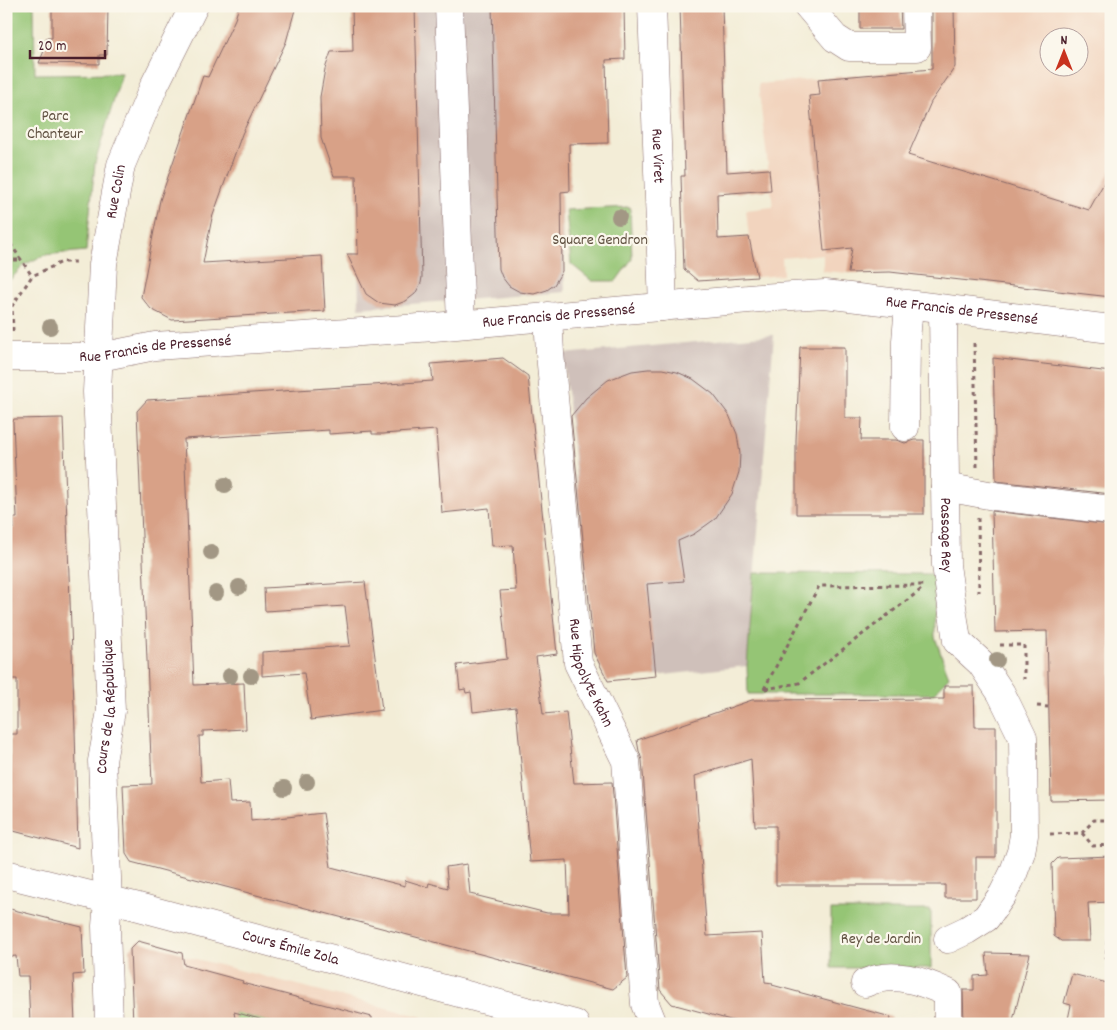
<svg xmlns="http://www.w3.org/2000/svg" width="1117" height="1030" font-family="Dekko,sans-serif">
  <rect width="100%" height="100%" fill="#fbf7ec"/>
  <filter id="ink" filterUnits="userSpaceOnUse"><feTurbulence type="fractalNoise" baseFrequency=".02" numOctaves="2"/><feDisplacementMap in="SourceGraphic" scale="10" xChannelSelector="R" yChannelSelector="G"/><feConvolveMatrix kernelMatrix="1 2 1 2 8 2 1 2 1" color-interpolation-filters="sRGB"/></filter>
  <filter id="wash" filterUnits="userSpaceOnUse"><feTurbulence type="fractalNoise" baseFrequency=".0096" numOctaves="4" result="noise"/><feDisplacementMap in="SourceGraphic" scale="20" xChannelSelector="R" yChannelSelector="G"/><feGaussianBlur stdDeviation="1.12" result="paint"/><feColorMatrix in="noise" values="0 0 0 0 0 0 0 0 0 0 0 0 0 0 0 0 0 1.4 0 .05"/><feComposite in="paint" operator="in"/></filter>
  <g filter="url(#wash)">
    <rect width="100%" height="100%" fill="#f3edd7"/>
    <!-- built -->
    <path fill="#f2d4be" fill-rule="evenodd" d="M954,6H1111V297L890,272L848,273L823,271V254L782,258L783,275L757,277L749,237L746,210L773,207L758,84L955,67ZM1050,38H1080V68H1050Z
      M184,956L422,1017L423,1024H193Z"/>
    <!-- industrial -->
    <path fill="#cfc0ba" d="M352,6H556L561,174H570V191L561,192L565,292L359,308Z
      M774,335L747,666L608,681L594,651L563,354Z"/>
    <!-- green -->
    <path fill="#95c575" stroke="#707250" d="M6,6H34L35,74L122,73L95,163L86,251L44,255L24,265L8,282L6,318Z
      M630,207L632,259L616,281H592L571,264L566,210Z
      M754,573L934,574L935,637L949,677L933,694H748L747,666Z
      M831,910H931V968H831Z
      M234,1012L278,1024H236Z"/>
    <g id="blocks">
      <!-- building -->
      <path fill="#d8a187" fill-rule="evenodd" d="M52,6H108L107,55H99V64L39,63L46,46V38H52Z
        M239,6H296L286,42L242,134L212,218L203,263L322,256L325,311L172,320L151,309L141,297L160,200L203,76L208,77L235,19Z
        M352,6H415L422,277L421,283L415,294L406,301L395,305L379,303L366,294L347,254H358L356,176H334L321,138L320,97L325,69L331,52L353,51Z
        M492,6H624L625,59L606,60L608,143L569,144L570,191L561,192L562,271L554,285L547,290L534,294L520,292L509,286L502,277L499,269Z
        M680,6H722L727,172L769,169L771,190L717,194L718,239L749,237L757,277L698,281L684,269L681,176H685Z
        M860,6H900L901,29H860Z
        M932,6H954L955,67L931,102L908,155L1089,210L1111,170V297L890,272L848,273L852,248L824,251L809,96L820,95L818,79L932,69Z
        M800,347H845V418H862L861,440H896L905,443L914,440H924V514H796V440Z
        M503,358L528,376L557,654L536,657L543,714L566,712L574,783L612,782L627,978L613,989L131,862L126,854L123,785L152,784L137,411L147,400L433,381L431,364ZM329,430V434L372,431V434H383L436,430L442,513L489,508L492,546L513,545L516,590L500,591L507,659L457,665L460,690L465,689L466,693L471,692L473,712L516,707L530,862L567,860L569,913H547L470,894L467,864L446,867L448,888L429,883L428,887L405,880V886L331,867L323,813L251,821L250,802L230,803L228,780L201,782L199,736H203V731L246,729L244,683L194,685L184,439Z
        M993,358L1111,372V494L996,481Z
        M648,369H662L677,372L693,379L713,394L729,415L737,434L740,454L739,472L732,494L715,519L694,534L678,541L684,581L647,584L656,676L608,681L594,653L571,416L586,398L608,380L632,371Z
        M63,418L75,730L78,848L6,829V774L10,773V734H17V679H6V528H14L13,518H17L13,421L14,419Z
        M992,511L1111,525V800L1051,801L1047,631L995,632Z
        M365,582L382,710L311,720L304,673L262,676V652L350,646L345,606L265,611L264,588Z
        M944,686H974L975,727H996V857H976V898H945V885H776V826H755L751,759L695,776L707,936L762,933L765,982L773,983L772,985L891,1017L890,1024H745L672,1004L660,990L642,760L639,751L637,740L752,700L944,699Z
        M1111,856V902L1088,903L1090,941H1061L1054,936L1052,864L1058,858Z
        M6,908L82,927L84,974L73,975L75,1024H30L28,976H18L16,956L6,957Z
        M138,941L182,953L184,965L243,981L242,983L372,1017V1024H278L234,1012L236,1024H133L130,949Z
        M986,953L1030,954L1012,1024H964L963,990H974V976L988,975Z
        M1072,974L1111,984V1024H1067L1071,1005L1064,1003Z"/>
    </g>
  </g>
  <g filter="url(#ink)">
    <use href="#blocks" fill-opacity="0" stroke="#856767" stroke-width="1"/>
    <g fill="none" stroke-linecap="round" stroke-linejoin="round">
      <!-- minor casing -->
      <g stroke="#856767" stroke-width="29">
        <g id="minor">
          <path d="M449,6L461,324"/>
          <path id="s1" d="M652,6L663,307"/>
          <path d="M808,6L835,38L849,47H917L916,6"/>
          <path id="s2" d="M943,310L946,565L957,641L981,663L1001,693L1023,738L1024,835L1021,852L1013,874L1003,894L986,918L967,930L948,939"/>
          <path id="s3" d="M548,316L550,353L578,663L626,761L645,1004L653,1024"/>
          <path id="s4" d="M6,357H100L155,346L434,327L760,298L825,294L1111,329"/>
          <path d="M905,427L906,341L909,305"/>
          <path d="M945,487L994,496L1111,510"/>
          <path d="M865,983C893,970 922,981 948,993V1024"/>
          <path id="s5" d="M109,1024L106,926L108,900L102,761L111,711L97,392L103,264L121,165L154,86L194,6"/>
        </g>
      </g>
      <!-- major casing -->
      <g stroke="#856767" stroke-width="29">
        <g id="major">
          <path id="s6" d="M6,874L135,906L575,1024"/>
        </g>
      </g>
      <!-- path -->
      <path stroke="#856767" stroke-width="3" stroke-dasharray="4 4" stroke-linecap="butt" d="M6,237L32,276
        M6,260H21
        M13,331L12,306L32,276L62,262H76
        M974,343L977,467
        M978,518L979,592
        M1000,645H1024V679
        M764,689L819,586L923,585
        M765,689L799,683L923,588
        M1037,706L1048,707
        M1082,833L1094,820H1111
        M1050,834L1082,833L1093,846L1111,845
        M1108,933L1106,957L1111,958"/>
      <!-- minor -->
      <use href="#minor" stroke="#fff" stroke-width="28"/>
      <!-- major -->
      <use href="#major" stroke="#fff" stroke-width="28"/>
    </g>
    <!-- trees -->
    <g fill="#a29784">
      <circle cx="619" cy="217" r="8"/>
      <circle cx="50" cy="327" r="8"/>
      <circle cx="225" cy="485" r="8"/>
      <circle cx="211" cy="552" r="8"/>
      <circle cx="239" cy="587" r="8"/>
      <circle cx="216" cy="593" r="8"/>
      <circle cx="997" cy="660" r="8"/>
      <circle cx="230" cy="676" r="8"/>
      <circle cx="251" cy="676" r="8"/>
      <circle cx="307" cy="782" r="8"/>
      <circle cx="284" cy="788" r="8"/>
    </g>
  </g>
  <g text-anchor="middle" dominant-baseline="central" stroke-width="4.5" stroke-linejoin="round" paint-order="stroke">
    <!-- park labels -->
    <g font-size="16" fill="#605141" stroke="#fbf7ec">
      <text x="55" y="116">Parc<tspan x="55" dy="18">Chanteur</tspan></text>
      <text x="600" y="240">Square Gendron</text>
      <text x="881" y="939">Rey de Jardin</text>
    </g>
    <!-- street labels -->
    <g font-size="16" fill="#4a1f2b" stroke="#fbf7ec">
      <text stroke="none"><textPath href="#s1" startOffset="150">Rue Viret</textPath></text>
      <text stroke="none"><textPath href="#s5" startOffset="835">Rue Colin</textPath></text>
      <text stroke="none"><textPath href="#s4" startOffset="960">Rue Francis de Pressensé</textPath></text>
      <text stroke="none"><textPath href="#s4" startOffset="555">Rue Francis de Pressensé</textPath></text>
      <text stroke="none"><textPath href="#s4" startOffset="150">Rue Francis de Pressensé</textPath></text>
      <text stroke="none"><textPath href="#s2" startOffset="225">Passage Rey</textPath></text>
      <text stroke="none"><textPath href="#s3" startOffset="361">Rue Hippolyte Kahn</textPath></text>
      <text stroke="none"><textPath href="#s5" startOffset="318">Cours de la République</textPath></text>
      <text stroke="none"><textPath href="#s6" startOffset="294">Cours Émile Zola</textPath></text>
    </g>
  </g>
  <!-- margin -->
  <rect width="1117" height="1030" fill="none" stroke="#fbf7ec" stroke-width="25"/>
  <!-- north arrow -->
  <g transform="translate(1064 52)"><circle r="24" fill="#fbf7ec" stroke="#b4a19f"/>
  <path d="M0-4L9 19L0 12L-9 19Z" fill="#c8321e"/>
  <text y="-8" font-size="14" font-weight="bold" text-anchor="middle" fill="#4a1f2b">N</text>
  </g>
  <!-- scale -->
  <path d="M30 50v8h75v-8" fill="none" stroke="#4a1f2b" stroke-width="2.5"/>
  <text x="38" y="50" font-size="15" fill="#4a1f2b" stroke="#fbf7ec" stroke-width="4" paint-order="stroke">20 m</text>
</svg>
